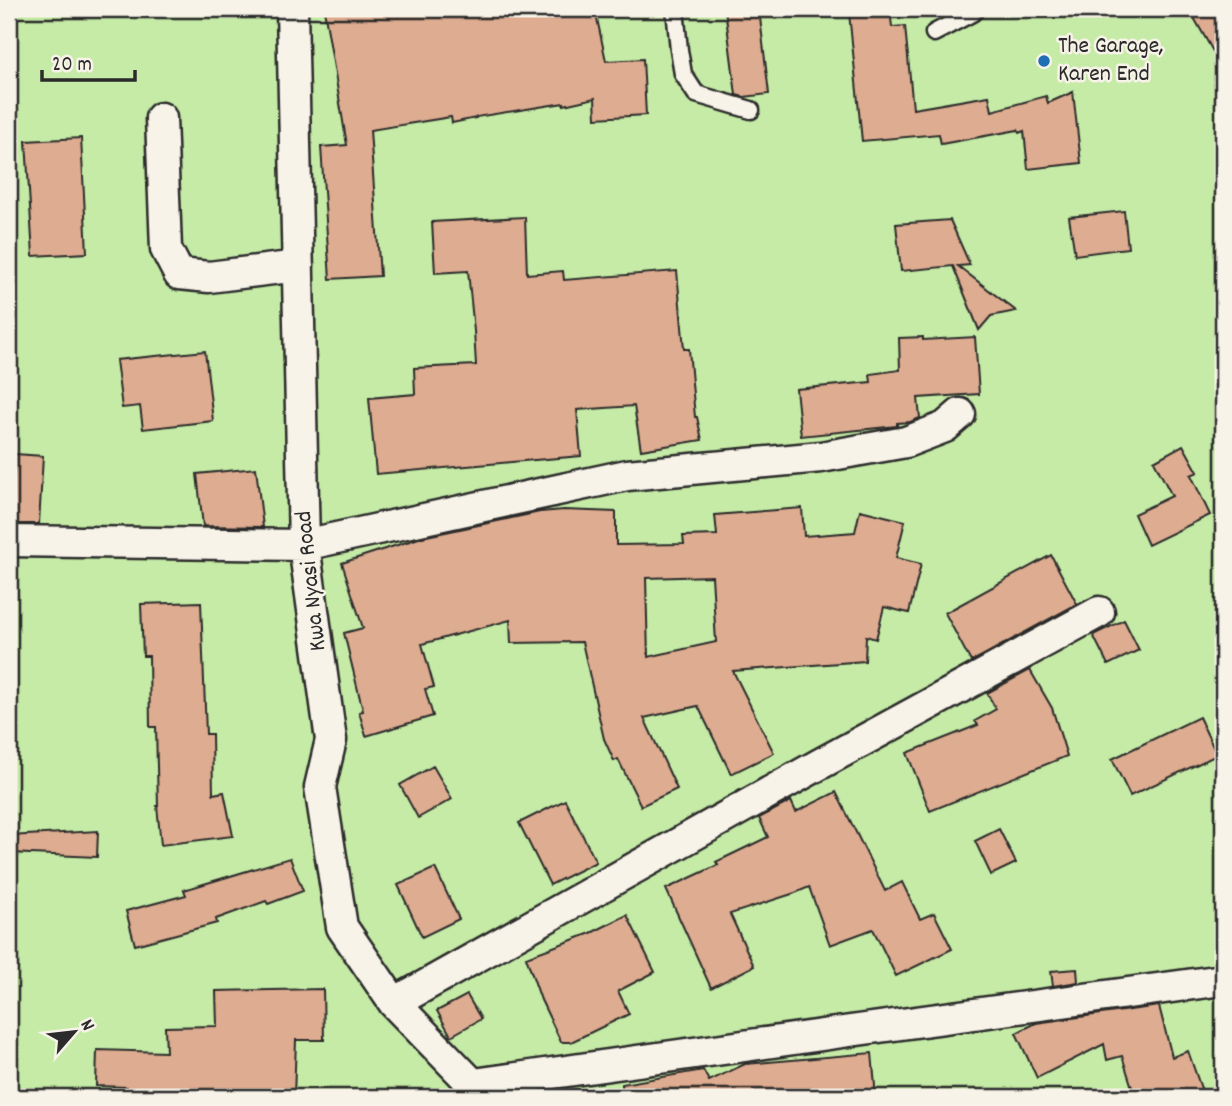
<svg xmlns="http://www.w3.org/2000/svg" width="1232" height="1106" font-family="Dekko,sans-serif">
  <rect width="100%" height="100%" fill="#f0dece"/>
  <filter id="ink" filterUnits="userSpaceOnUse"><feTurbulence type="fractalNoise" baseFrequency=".0143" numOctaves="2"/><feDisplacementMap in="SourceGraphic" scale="14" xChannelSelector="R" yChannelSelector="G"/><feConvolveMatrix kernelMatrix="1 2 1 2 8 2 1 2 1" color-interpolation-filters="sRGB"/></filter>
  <g filter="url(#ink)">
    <!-- green -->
    <path fill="#c5eba6" stroke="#788b68" stroke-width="2" d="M9,9H1223V1097H9Z"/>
    <!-- building -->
    <path fill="#deac90" stroke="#2b2b2b" stroke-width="2" fill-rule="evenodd" d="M324,9H595L606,61L643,59L646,115L596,118L595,98L564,105V103L476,117V118L452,123L451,117L370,130L380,276L330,279L321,147L347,145Z
      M725,9H759L769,94L744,97L736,95Z
      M890,9L892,27L905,26L913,109L989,96L992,111L1046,96L1048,103L1073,92L1081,163L1028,169L1024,131L1019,133L1018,130L941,144L939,134L862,141L849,13Z
      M1189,9H1223V69Z
      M81,138L87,253L33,256L26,141Z
      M1124,211L1128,248L1075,255L1069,217Z
      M525,217L527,274L563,271L564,280L677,271L684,349H689L695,417H697L702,440L641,450L634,406L577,410L581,456L376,474L369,398L415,394L414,368L476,365L474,331L468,271L435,273L432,222Z
      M950,220L970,265L958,266L1016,311L991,316L979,330L953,266L901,271L896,224Z
      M923,337V340L975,337L979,394L918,398L920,418L910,422L897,423V426L801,436L796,389L871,382L870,374L900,370L899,338Z
      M205,351L213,421L143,429L140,406L122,408L116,360Z
      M1183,445L1198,472L1191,475L1210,515L1148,545L1134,514L1172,496L1154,461Z
      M15,454L43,456L39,524H12Z
      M256,468L263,527L203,526L197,474Z
      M802,508L804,536L855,532L860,510L905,521L896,558L921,564L909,613L884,607L876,639L866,636L865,661L733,671L774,753L731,774L698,706L644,718L677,789L641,806L618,759L614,761L604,739L582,642L511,643L510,620L422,644L434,687L425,689L433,716L366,736L359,712L363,711L344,633L363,628L342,563L422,537L540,512L564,510L616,512V545L684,544L683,536L717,535L715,515ZM712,576L716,642L648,657L646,578Z
      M1051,555L1077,604L971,662L945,613Z
      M201,602L206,734H212L213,794L224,792L233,836L161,845L157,806H158L156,727H150L149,656H143L141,604Z
      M1124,620L1139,650L1108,665L1093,635Z
      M1030,670L1052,708L1067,756L930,811L907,753L978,725L975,721L996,709L987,693Z
      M1199,717L1217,755L1130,796L1112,759Z
      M433,766L452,799L418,818L400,785Z
      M836,792L885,891L902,882L920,919L934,913L952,949L896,976L873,929L830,945L809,887L795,893L730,914L754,966L711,988L666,889L718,865L716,862L768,837L759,818L791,801L796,812Z
      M565,800L596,862L550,885L519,823Z
      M999,829L1016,863L991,875L975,841Z
      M98,831L97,857L9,853V836Z
      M290,858L303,891L268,904L266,901L216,919L217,923L135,945L126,911L186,895L184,890Z
      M435,868L459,919L422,937L398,885Z
      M627,915L655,972L618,991L629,1014L571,1042H561L541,1000L526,957L591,933Z
      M1077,969L1078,982L1053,986L1051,971Z
      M323,989L324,1040H296L294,1097H127V1087L96,1086L97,1050L166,1052L165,1027L217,1026L216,991Z
      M467,995L481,1019L451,1036L437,1011Z
      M1159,1006L1172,1057L1188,1051L1204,1097H1135L1122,1056L1107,1060L1104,1044L1037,1078L1016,1033L1036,1023Z
      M872,1053L876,1097H623L622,1084L703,1070L709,1081L745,1064Z"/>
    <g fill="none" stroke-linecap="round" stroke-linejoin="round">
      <!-- lane casing -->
      <g stroke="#2b2b2b" stroke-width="21">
        <path id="lane" d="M675,9L679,50L683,74L696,94L751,110
          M934,33L972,13L976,9"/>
      </g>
      <!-- street casing -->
      <g stroke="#2b2b2b" stroke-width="35">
        <path id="street" d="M292,9L304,545L331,740L320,787L342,927L394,1003L485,1097
          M161,118L166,249L179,274L209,277L298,266
          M9,541L304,545L627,475L821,457L906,442L945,427L960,414
          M394,1003L820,764L1099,612
          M474,1084L850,1031L1223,980"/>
      </g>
      <!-- lane -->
      <use href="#lane" stroke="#f7f3e8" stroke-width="16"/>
      <!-- street -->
      <use href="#street" stroke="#f7f3e8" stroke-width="30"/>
    </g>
  </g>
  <!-- markers -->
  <circle fill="#1f6fb2" stroke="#f7f3e8" stroke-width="2.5" cx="1044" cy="61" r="7"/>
  <g text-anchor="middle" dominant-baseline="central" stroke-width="5" stroke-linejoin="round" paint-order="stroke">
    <!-- poi labels -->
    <g font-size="24" fill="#2b2b2b" stroke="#f7f3e8" text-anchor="start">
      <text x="1058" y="47">The Garage,<tspan x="1058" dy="28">Karen End</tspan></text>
    </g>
    <!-- street labels -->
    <g font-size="24" fill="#2b2b2b" stroke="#f7f3e8">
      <text transform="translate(312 581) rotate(-96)">Kwa Nyasi Road</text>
    </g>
  </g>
  <!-- margin -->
  <rect width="1232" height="1106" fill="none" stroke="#f7f3e8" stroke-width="35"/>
  <rect x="18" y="18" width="1197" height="1071" fill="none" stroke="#2b2b2b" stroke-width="2.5" filter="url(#ink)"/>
  <!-- north arrow -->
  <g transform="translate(74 1032) rotate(62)" stroke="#f7f3e8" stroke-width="5" paint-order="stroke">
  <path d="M0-5L12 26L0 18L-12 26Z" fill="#2b2b2b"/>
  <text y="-10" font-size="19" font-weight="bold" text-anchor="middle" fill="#2b2b2b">N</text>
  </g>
  <!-- scale -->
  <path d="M42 70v10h93v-10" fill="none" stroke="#2b2b2b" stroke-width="3.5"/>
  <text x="52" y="70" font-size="21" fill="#2b2b2b" stroke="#f7f3e8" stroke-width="5" paint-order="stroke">20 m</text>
</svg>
